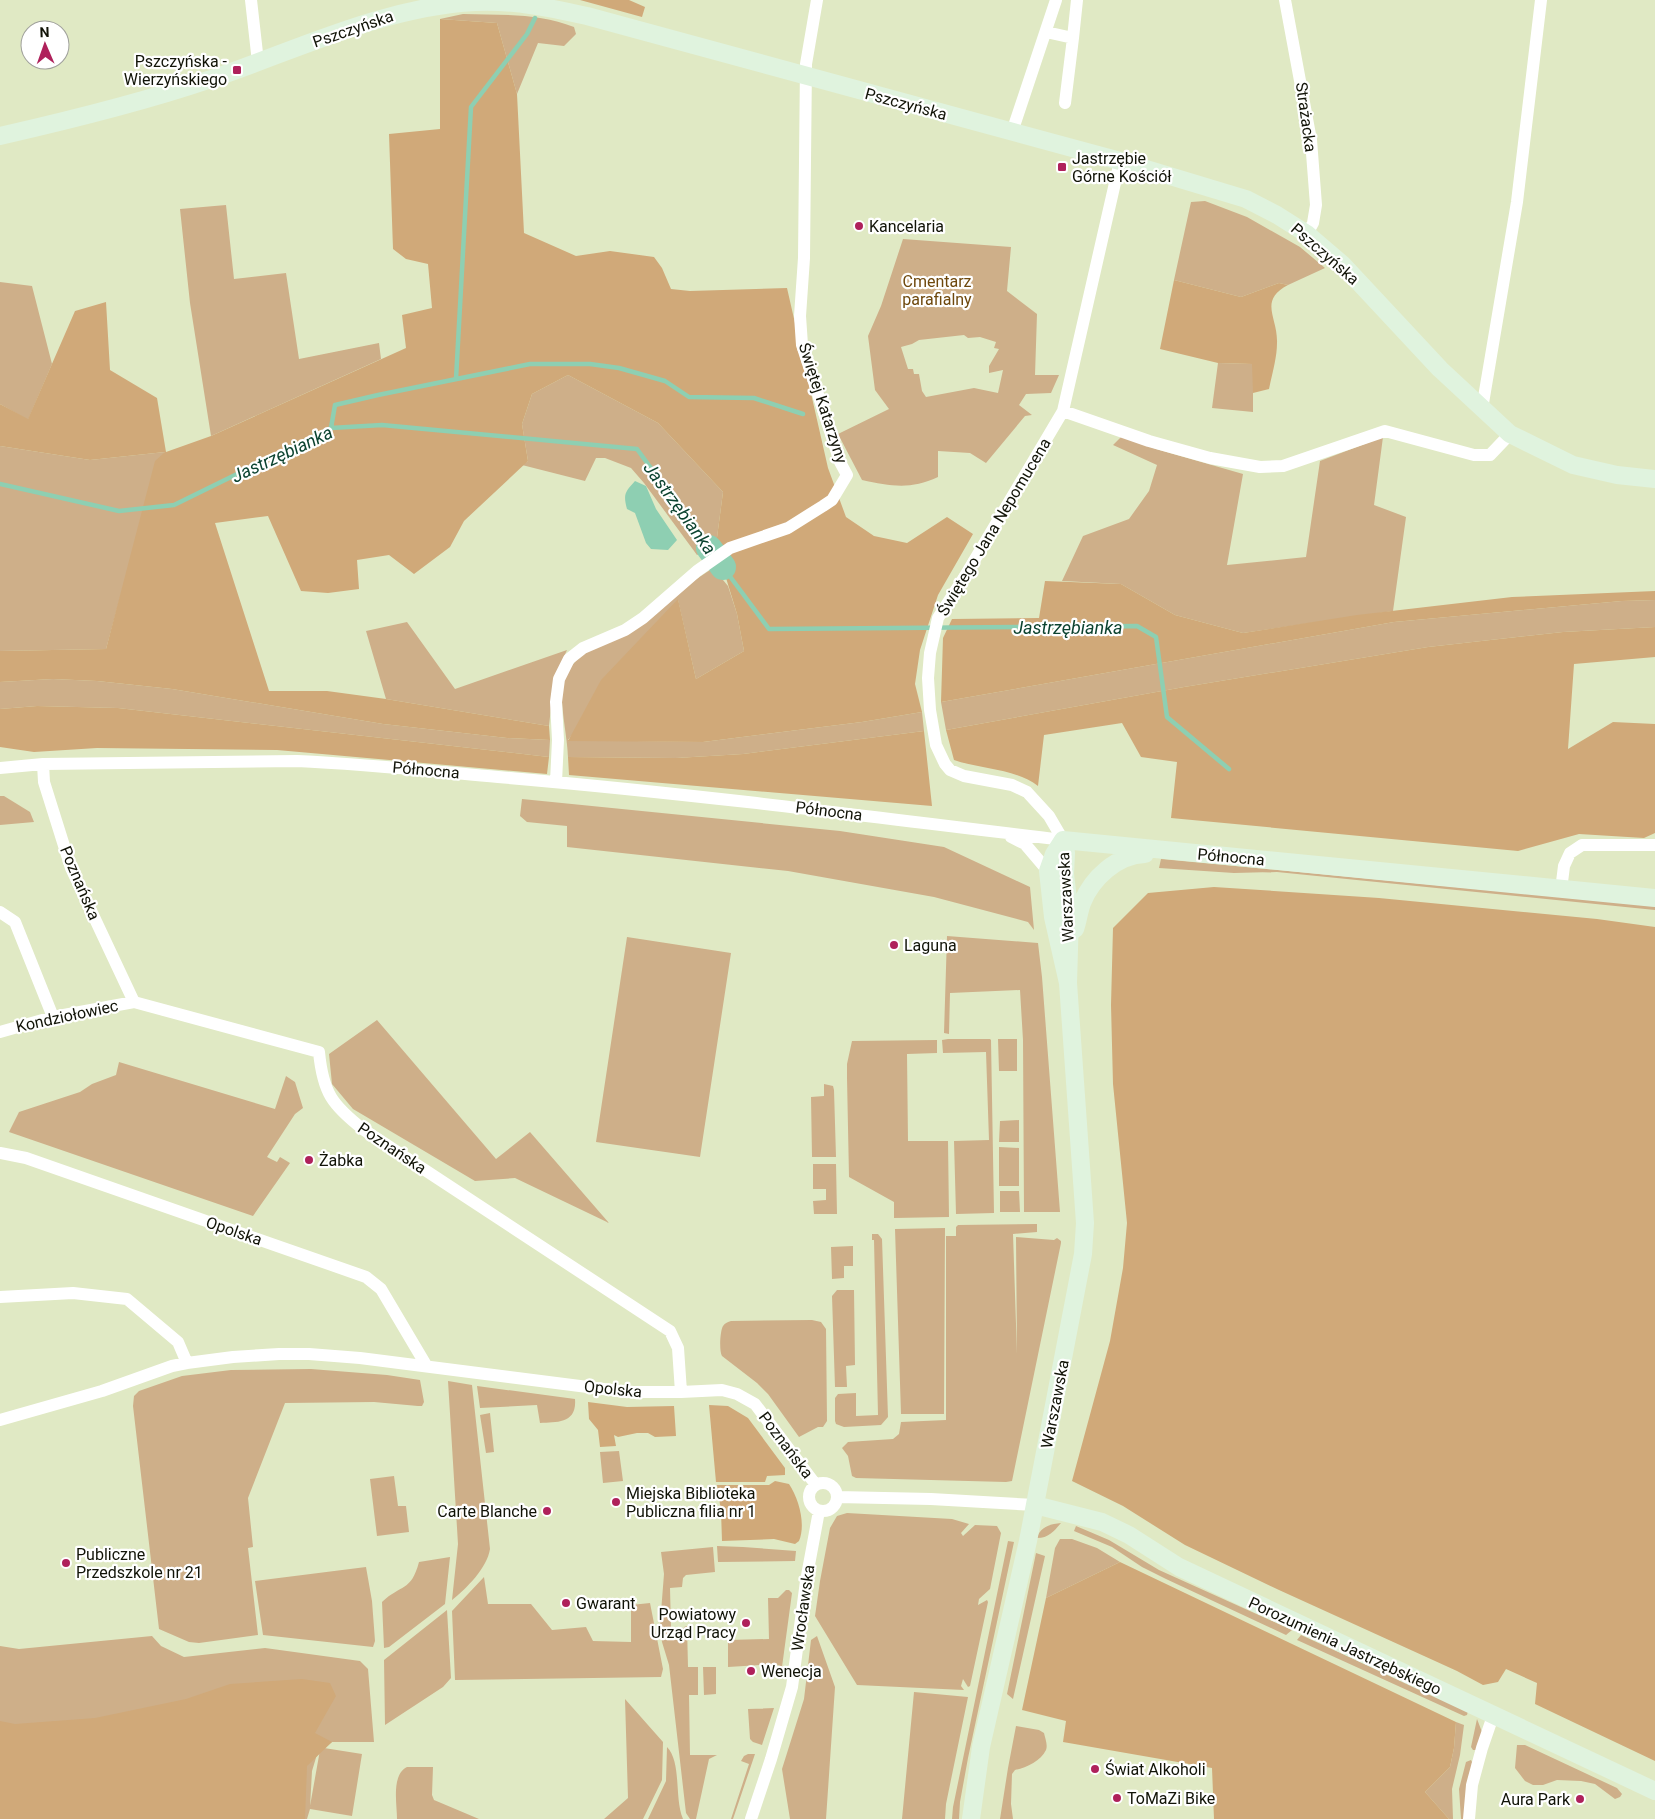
<svg xmlns="http://www.w3.org/2000/svg" width="1655" height="1819" font-family="Roboto,sans-serif">
  <rect width="100%" height="100%" fill="#e0e9c4"/>
  <!-- green -->
  <path fill="#ceaf89" fill-rule="evenodd" d="M463,14C501,15 539,13 574,27L576,34L564,46L538,43L517,94L497,23L440,19Z
    M1205,201L1247,217L1300,247L1325,268L1288,285L1279,283L1241,297L1174,280L1191,202Z
    M226,205L234,279L286,273L299,359L379,343L381,359L211,436L190,303L180,209Z
    M903,239L1011,247L1007,291L1037,314L1035,375H1059L1051,393L1026,394L1019,405L1032,415L1025,416L986,463L970,453L938,451V477C910,490 891,486 862,480L838,434L889,409L875,390L868,336L881,306ZM964,335L968,338L980,337L996,342L994,348L999,349L989,366V373L1003,370L998,393L974,388L926,397L922,391L919,374H914L913,369H908L901,347L912,344L919,340Z
    M0,282L32,286L52,364L28,420L0,404Z
    M1218,363L1253,364V412L1212,408Z
    M568,375L658,423L723,492L716,545L697,555L644,483L631,468L605,458H596L585,481L522,465L528,461L522,424L532,394Z
    M1122,436L1156,449L1243,474L1227,565L1306,557L1320,461L1383,437L1374,505L1406,517L1393,611L1243,633L1175,615L1121,584L1062,581L1083,536L1129,519L1149,491L1157,465L1113,445Z
    M0,446L90,460L165,452L129,565L106,649L0,651Z
    M713,568L728,586L737,614L744,651L696,679L678,600L568,740L703,742L862,722L922,712L924,731L743,754L676,758L568,757C568,738 557,692 564,677C567,670 574,664 578,658Z
    M1655,600V627L1563,632L1428,647L1184,687L946,730L941,702L1394,622L1622,601Z
    M407,622L455,689L567,650L554,679L549,726L386,699L366,631Z
    M53,679L97,681L172,689L383,724L507,738L550,740L549,757L118,708L37,706L0,709V682Z
    M0,796H4L30,812L34,822L0,825Z
    M522,799L840,831L944,847L1030,887L1034,930L1028,922L934,897L788,871L567,847V826L527,822L520,816Z
    M1161,859L1655,906V910L1277,872L1234,873L1159,868Z
    M947,936L1038,943L1042,977L1060,1212H1024L1023,1040L1020,990L950,993L949,1034L944,1033Z
    M627,937L731,953L700,1157L596,1142Z
    M377,1020L496,1159L530,1132L609,1223L515,1178L475,1181L353,1109L332,1084L329,1054Z
    M948,1039H990L991,1040L994,1213L956,1214L954,1141L989,1140L986,1052L943,1053L942,1040Z
    M998,1039H1017V1071H999Z
    M937,1040V1053L907,1054L908,1141H948L949,1217L894,1218V1202L849,1177L847,1078V1064L852,1041Z
    M119,1062L275,1109L286,1076L295,1082L303,1108L295,1114L267,1157L277,1162L280,1157L290,1163L253,1216L9,1132L19,1112L80,1092L92,1084L116,1075Z
    M824,1084L833,1086L834,1090L836,1157H812L811,1097L824,1096Z
    M1019,1120V1142H999L1000,1121Z
    M999,1147L1019,1148V1186H999Z
    M813,1164H836L837,1214H814L813,1201L826,1200V1189H813Z
    M1000,1191H1019L1020,1212H1000Z
    M1037,1224V1232L1013,1234L1017,1354L1016,1237L1054,1240L1057,1238L1061,1241V1243L1012,1481L1006,1482L856,1478L852,1476L848,1456L842,1448L848,1442L893,1439L899,1434L901,1422L946,1420V1236H956V1227L958,1225Z
    M945,1228L944,1414H901L895,1229Z
    M872,1234H878L882,1239L888,1417L881,1425L844,1427L836,1424L835,1421V1398L838,1394L856,1393V1416L878,1415L874,1240H872Z
    M853,1246V1266H844V1278L832,1279L831,1247Z
    M837,1290H854L855,1365L846,1366L847,1387H835L832,1296Z
    M812,1320L821,1322L826,1329L827,1421L823,1427H818L799,1437L768,1394L757,1383L722,1356C719,1351 720,1331 723,1326C725,1323 728,1322 731,1321Z
    M311,1369L387,1375L420,1380L424,1402L422,1406H418L374,1402L285,1403L248,1498L253,1547L248,1548L258,1635L199,1643L189,1642L159,1629L133,1406L134,1396L139,1391L182,1376L231,1370Z
    M448,1381L472,1385L490,1549C487,1568 467,1588 452,1600L458,1544Z
    M477,1386L575,1399C577,1424 557,1422 540,1423L537,1405L480,1408Z
    M490,1413L494,1452L486,1453L480,1415Z
    M619,1451L623,1481L603,1483L600,1452Z
    M394,1476L398,1506H406L409,1532L377,1536L370,1479Z
    M847,1513L952,1519L969,1524L961,1533L963,1536L975,1525L997,1526L1001,1533L990,1589L979,1599L978,1605L987,1600L988,1602L970,1686L968,1687L963,1679L961,1686L964,1690L857,1685L815,1616L820,1581L830,1528L837,1516Z
    M1061,1523C1054,1531 1049,1538 1037,1538C1040,1527 1050,1524 1061,1523Z
    M1076,1526L1109,1540L1159,1570L1292,1630L1286,1635L1166,1579L1142,1567L1112,1547L1074,1531Z
    M1060,1539H1072L1097,1548L1120,1562L1046,1598L1055,1548Z
    M1008,1541L1014,1542L968,1758L960,1802L959,1819H952L953,1807Z
    M717,1546L743,1547L796,1551L795,1561L718,1562Z
    M713,1547L715,1572L686,1575L683,1578L682,1587L670,1588L671,1628H684V1627L687,1626L688,1667H698V1695H689L690,1755H717L709,1759L696,1819H690L686,1813L669,1665L662,1642L660,1625L664,1574L661,1552Z
    M1036,1553L1045,1556L1013,1699L1007,1694Z
    M450,1557L445,1604L389,1647L384,1648L382,1602C401,1584 411,1592 419,1562Z
    M366,1567L372,1601L375,1641L373,1647L263,1635L255,1581Z
    M484,1577L488,1604H531L552,1630L586,1627L593,1641L631,1642V1605L650,1603L663,1669L661,1677L455,1680L452,1611Z
    M786,1590H789L792,1593L782,1667L776,1664L728,1667V1640L769,1639L768,1598H778Z
    M447,1610L451,1678L443,1687L385,1725L384,1660Z
    M1301,1635L1468,1711L1467,1715L1464,1716L1297,1640Z
    M152,1636L161,1646L184,1657L265,1648L360,1661L368,1669L374,1742H332L324,1748L362,1754L352,1816L310,1809L307,1819H0V1646L19,1649ZM320,1750L310,1806V1807L312,1771L318,1751Z
    M817,1636L835,1687L826,1819H790L782,1769L804,1699L811,1640Z
    M703,1667H716V1694L704,1695Z
    M914,1692L968,1697L946,1804L945,1819H902Z
    M625,1699L663,1742L662,1780L643,1819H604L628,1798Z
    M774,1708L762,1745L753,1742L750,1739L748,1709Z
    M1477,1719L1482,1732L1476,1750H1473L1471,1747Z
    M1456,1722L1464,1725L1460,1755L1452,1789L1453,1819H1449L1425,1792L1450,1767L1454,1748Z
    M1016,1726L1039,1730L1044,1733C1045,1738 1048,1745 1046,1750C1041,1761 1026,1768 1015,1770L1012,1774L1011,1804L1013,1819H1000L1008,1768Z
    M1517,1745H1525L1617,1788L1622,1794L1620,1797L1615,1799L1595,1784L1581,1781L1557,1780L1543,1785H1533L1525,1781L1515,1768Z
    M667,1747C682,1763 674,1798 683,1819H648L666,1781Z
    M748,1754H755L733,1819H731L749,1764L741,1761L744,1756Z
    M1471,1760L1472,1762L1464,1819H1461L1459,1789L1466,1762Z
    M407,1767H433L432,1795L434,1800L479,1819H397C397,1804 391,1775 407,1767Z"/>
  <!-- forest -->
  <path fill="#d0a979" d="M580,0H629L645,7L642,17Z
    M440,19L497,23L517,94L524,233L576,256L610,251L654,257L662,268L671,289L690,291L787,288L828,468L846,517L874,536L907,543L947,517L973,534L938,595L920,650L915,684L922,712L862,722L703,742L568,741L601,680L678,599L696,679L744,651L737,614L716,545L723,492L658,423L568,375L532,394L522,424L528,461L464,521L450,547L414,574L389,555L357,560L359,589L328,593L301,591L268,516L215,523L269,691H327L386,699L549,726L550,740L507,738L383,724L172,689L97,681L53,679L0,682V651L106,649L155,461L165,452L90,460L0,446V404L28,419L75,311L106,302L110,370L157,398L166,452L211,436L406,348L402,315L432,308L428,264L406,259L393,249L389,134L440,129Z
    M1174,280L1241,297L1279,283L1288,285C1258,301 1278,317 1277,343C1277,358 1272,374 1269,389L1253,393L1252,364L1218,363L1160,349Z
    M1045,581L1121,584L1175,615L1243,633L1357,615L1512,597L1655,591V600L1622,601L1394,622L941,702L943,638L952,619L1039,618Z
    M1655,627V657L1574,664L1568,749L1613,722L1655,724V833L1644,838L1579,834L1518,851L1171,818L1177,762L1141,757L1122,723L1044,735L1038,786C1017,769 980,769 954,760L946,730L1184,687L1428,647L1563,632Z
    M37,706L118,708L549,757L547,774L277,750L97,748L34,752L0,747V709Z
    M924,731L932,806L569,775L568,757L676,758L743,754Z
    M1214,887L1379,898L1597,919L1655,927V1761L1535,1704L1537,1683L1506,1669L1498,1682L1483,1685L1457,1671L1279,1590L1185,1545L1123,1506L1072,1481L1110,1341L1123,1268L1127,1223L1113,1084L1111,1005L1113,928L1148,893Z
    M588,1402L627,1407L674,1406L676,1436L655,1437L648,1433H637L618,1437L614,1435L616,1446L600,1447L598,1430L589,1419Z
    M709,1405L728,1406L748,1418L785,1468V1475L767,1476L765,1482H716Z
    M775,1481L789,1484C799,1499 806,1524 799,1541L795,1544L774,1539L722,1541L721,1511L717,1485H769Z
    M1120,1562L1456,1722L1454,1748L1450,1767L1425,1792L1449,1819H1214L1212,1768L1063,1742L1066,1721L1022,1710L1046,1598Z
    M302,1679L330,1683L336,1696L315,1733L332,1742L307,1766L305,1819H0V1721L15,1724L95,1718L186,1699L230,1684Z"/>
  <!-- water -->
  <path fill="#8ecfb2" d="M635,481L646,486L656,509L677,540L668,550L651,549L646,543L635,513L627,509C623,494 625,492 635,481Z"/>
  <g fill="none" stroke-linecap="round" stroke-linejoin="round">
    <!-- stream -->
    <path stroke="#8ecfb2" stroke-width="4.5" d="M456,379L471,107L527,34L535,18
      M331,428L335,405L378,395L530,364H590L619,368L665,381L689,397L754,398L803,414
      M0,484L119,511L174,505L331,428L382,425L637,449L709,548
      M723,567L769,629L1137,626L1156,637L1167,717L1229,769"/>
    <!-- river -->
    <path stroke="#8ecfb2" stroke-width="26" d="M709,548L723,567"/>
    <!-- street -->
    <path stroke="#fff" stroke-width="12" d="M251,0L258,62
      M1285,0L1311,140L1316,205L1313,223L1307,234
      M1046,32L1073,38L1077,0
      M1065,103L1073,38
      M1012,132L1056,0
      M1482,409L1517,202L1541,0
      M1063,411L1149,441L1210,458L1260,467L1283,466L1385,431L1474,455H1490L1510,434
      M43,764L44,782L71,868L134,1002
      M0,768L43,764L297,761C364,764 431,771 498,777C687,793 875,817 1063,840
      M556,782L558,740L556,702L559,679L569,659L583,648L625,630L643,618L697,571L730,548L788,528L823,506L832,500L847,475L840,462L802,345L800,316L804,258L806,64L817,0
      M1011,837L1025,844L1048,871
      M1063,840L1049,816L1027,792L1012,785L964,776L950,770L945,764L936,745L930,710L928,678L930,653L938,618L965,576L1063,411L1120,161
      M1561,890L1564,866L1570,853L1582,845H1655
      M0,912L15,922L53,1017
      M0,1032L53,1017L134,1002L319,1052C323,1093 332,1105 364,1130L670,1331L678,1348L681,1392
      M0,1153L26,1158L366,1277L381,1289L426,1365
      M0,1297L73,1293L127,1299L178,1342L187,1363
      M0,1420L102,1391L172,1366L187,1363L233,1357L279,1354H309L360,1358L627,1392H681L722,1390L737,1394L755,1404L816,1485
      M809 1497a14 14 0 1 1 28 0a14 14 0 1 1-28 0Z
      M837,1497L931,1499L1035,1505
      M751,1819L771,1759L792,1687L806,1581L819,1511
      M1469,1819L1472,1785L1482,1748L1493,1716"/>
    <!-- secondary -->
    <path stroke="#e0f3de" stroke-width="18" d="M0,136C70,120 140,103 208,80C295,51 382,7 475,2C513,0 551,8 587,16L1120,161L1246,199L1277,215L1307,234L1342,264L1440,369L1510,434L1573,465L1617,475L1655,479
      M1063,840L1655,898
      M1075,929C1078,921 1079,911 1082,903C1092,878 1117,855 1145,854
      M1035,1505L1102,1522L1129,1535L1179,1567L1655,1791
      M971,1819L981,1747L1028,1541L1083,1254L1085,1223L1068,983L1070,916L1065,874L1066,853L1063,840L1054,854L1048,871L1053,917L1068,983"/>
  </g>
  <!-- markers -->
  <g fill="#af215b" stroke="#fff" stroke-width="2">
    <rect x="232" y="65" width="10" height="10" rx="2.5"/>
    <rect x="1057" y="162" width="10" height="10" rx="2.5"/>
    <circle cx="859" cy="226" r="5"/>
    <circle cx="894" cy="945" r="5"/>
    <circle cx="309" cy="1160" r="5"/>
    <circle cx="616" cy="1502" r="5"/>
    <circle cx="547" cy="1511" r="5"/>
    <circle cx="66" cy="1563" r="5"/>
    <circle cx="566" cy="1603" r="5"/>
    <circle cx="746" cy="1623" r="5"/>
    <circle cx="751" cy="1671" r="5"/>
    <circle cx="1095" cy="1769" r="5"/>
    <circle cx="1117" cy="1798" r="5"/>
    <circle cx="1580" cy="1799" r="5"/>
  </g>
  <g text-anchor="middle" dominant-baseline="central" stroke-width="4.5" stroke-linejoin="round" paint-order="stroke">
    <!-- street labels -->
    <g font-size="16" fill="#111307" stroke="#fff">
      <text transform="translate(353 29) rotate(-19)">Pszczyńska</text>
      <text transform="translate(906 104) rotate(15)">Pszczyńska</text>
      <text transform="translate(1306 117) rotate(82)">Strażacka</text>
      <text transform="translate(1325 254) rotate(41)">Pszczyńska</text>
      <text transform="translate(823 403) rotate(72)">Świętej Katarzyny</text>
      <text transform="translate(994 527) rotate(-59)">Świętego Jana Nepomucena</text>
      <text transform="translate(426 770) rotate(5)">Północna</text>
      <text transform="translate(829 811) rotate(7)">Północna</text>
      <text transform="translate(1231 857) rotate(5)">Północna</text>
      <text transform="translate(80 883) rotate(67)">Poznańska</text>
      <text transform="translate(1066 897) rotate(-93)">Warszawska</text>
      <text transform="translate(67 1016) rotate(-12)">Kondziołowiec</text>
      <text transform="translate(392 1148) rotate(34)">Poznańska</text>
      <text transform="translate(234 1231) rotate(19)">Opolska</text>
      <text transform="translate(613 1389) rotate(6)">Opolska</text>
      <text transform="translate(1055 1404) rotate(-79)">Warszawska</text>
      <text transform="translate(786 1445) rotate(53)">Poznańska</text>
      <text transform="translate(803 1608) rotate(-82)">Wrocławska</text>
      <text transform="translate(1345 1646) rotate(25)">Porozumienia Jastrzębskiego</text>
    </g>
    <!-- poi labels -->
    <g font-size="16" fill="#111307" stroke="#fff" text-anchor="start">
      <text x="227" y="61" text-anchor="end">Pszczyńska -<tspan x="227" dy="18">Wierzyńskiego</tspan></text>
      <text x="1072" y="158">Jastrzębie<tspan x="1072" dy="18">Górne Kościół</tspan></text>
      <text x="869" y="226">Kancelaria</text>
      <text x="904" y="945">Laguna</text>
      <text x="319" y="1160">Żabka</text>
      <text x="626" y="1493">Miejska Biblioteka<tspan x="626" dy="18">Publiczna filia nr 1</tspan></text>
      <text x="537" y="1511" text-anchor="end">Carte Blanche</text>
      <text x="76" y="1554">Publiczne<tspan x="76" dy="18">Przedszkole nr 21</tspan></text>
      <text x="576" y="1603">Gwarant</text>
      <text x="736" y="1614" text-anchor="end">Powiatowy<tspan x="736" dy="18">Urząd Pracy</tspan></text>
      <text x="761" y="1671">Wenecja</text>
      <text x="1105" y="1769">Świat Alkoholi</text>
      <text x="1127" y="1798">ToMaZi Bike</text>
      <text x="1570" y="1799" text-anchor="end">Aura Park</text>
    </g>
    <!-- park labels -->
    <g font-size="16" fill="#6e480d" stroke="#fff">
      <text x="937" y="281">Cmentarz<tspan x="937" dy="18">parafialny</tspan></text>
    </g>
    <!-- water labels -->
    <g font-size="18" font-style="italic" fill="#0c4330" stroke="#fff">
      <text transform="translate(282 454) rotate(-25)">Jastrzębianka</text>
      <text transform="translate(680 508) rotate(54)">Jastrzębianka</text>
      <text x="1068" y="627">Jastrzębianka</text>
    </g>
  </g>
  <!-- north arrow -->
  <g transform="translate(45 45) rotate(358)"><circle r="24" fill="#ffffff" stroke="#a0a19c"/>
  <path d="M0-4L9 19L0 12L-9 19Z" fill="#af215b"/>
  <text y="-8" font-size="14" font-weight="bold" text-anchor="middle" fill="#111307">N</text>
  </g>
</svg>
